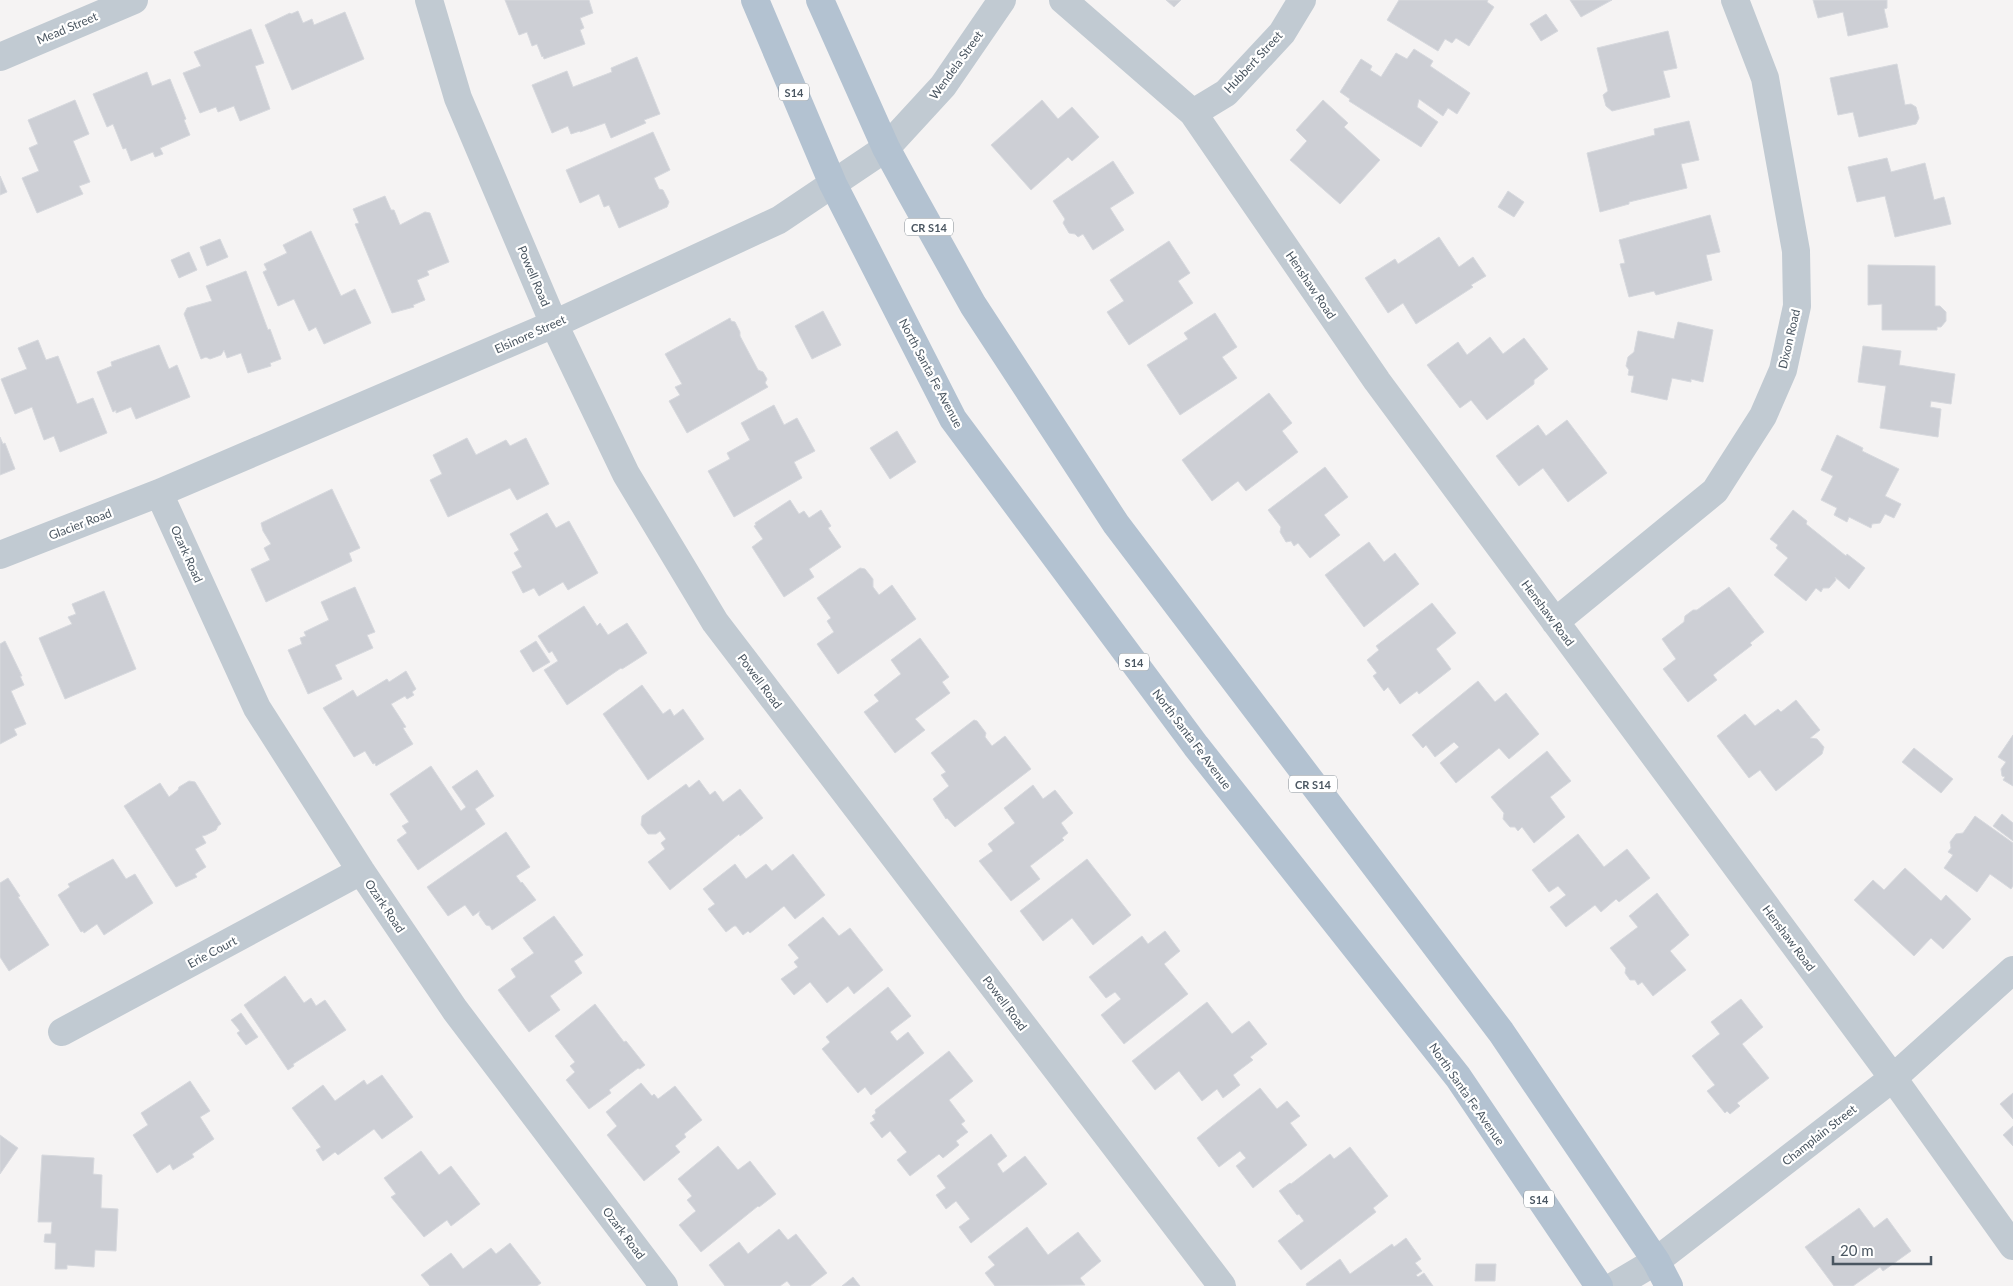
<svg xmlns="http://www.w3.org/2000/svg" width="2013" height="1286" font-family="Lato,sans-serif">
  <rect width="100%" height="100%" fill="#f5f3f3"/>
  <!-- building -->
  <path fill="#cdcfd5" stroke="#d7d9de" d="M505,0H589L593,13L580,18L584,28L580,30L585,44L544,59L543,56L542,57L537,44L532,46L527,32L519,35Z
    M1166,0H1181L1174,7Z
    M1399,0H1488L1487,2L1494,7L1469,46L1456,38L1452,43L1445,39L1438,51L1387,20Z
    M1570,0H1612L1581,17Z
    M1813,0H1887V8L1884,9L1888,27L1848,36L1843,12L1818,18Z
    M298,11L303,23L312,19L314,25L345,12L364,59L292,90L265,25L290,13L291,14Z
    M1546,14L1558,31L1541,41L1530,24Z
    M251,29L264,63L255,66L270,109L240,121L234,106L218,112L216,107L200,113L183,73L201,66L194,52Z
    M1668,31L1677,68L1663,71L1670,97L1612,111L1606,106L1603,95L1608,91L1597,48Z
    M1414,49L1433,61L1430,66L1470,93L1457,114L1448,108L1443,116L1419,99L1417,107L1438,122L1421,147L1349,101L1350,99L1340,92L1361,59L1372,66L1370,70L1381,77L1396,53L1407,59Z
    M637,57L660,114L644,120L646,123L611,138L605,123L580,132V131L571,134L568,126L552,133L532,85L567,71L573,87L612,72L611,68Z
    M1897,64L1905,105L1911,104L1916,107L1919,118L1916,124L1859,137L1853,112L1838,115L1830,78Z
    M147,72L152,86L170,79L186,119L184,120L190,135L160,148L163,154L155,157L153,152L131,161L126,148L123,149L113,124L107,127L93,94Z
    M75,100L89,134L73,141L90,182L79,186L83,194L37,213L22,178L39,171L29,148L38,144L28,120Z
    M1042,100L1058,119L1072,107L1099,137L1072,161L1068,157L1031,190L991,145Z
    M1323,100L1348,123L1344,127L1380,160L1340,204L1290,160L1307,141L1296,130Z
    M1689,121L1699,160L1681,164L1687,188L1629,202V204L1600,212L1587,153L1655,135L1654,129Z
    M653,132L670,170L654,178L659,189L663,190L669,202L667,207L619,228L609,205L604,207L599,194L580,203L566,170Z
    M1887,158L1891,172L1925,163L1934,200L1944,197L1951,224L1895,237L1885,196L1857,202L1848,167Z
    M1113,161L1134,193L1110,208L1124,230L1093,250L1083,234L1078,237L1075,234L1069,233L1063,223L1065,219L1053,201Z
    M0,176L7,192L0,195Z
    M1508,191L1524,202L1514,217L1498,207Z
    M385,196L391,210H394L400,225L425,212L430,213L449,262L427,271L429,275L417,280L425,300L413,305L414,307L392,313L355,224L359,223L353,209Z
    M1710,215L1720,252L1706,255L1712,280L1656,295L1654,291L1629,297L1620,264L1625,263L1619,240Z
    M311,231L341,296L355,289L371,323L324,344L316,327L309,331L294,299L278,306L263,272L267,270L264,264L287,253L283,245Z
    M1439,237L1459,267L1473,257L1486,276L1471,285L1473,287L1416,324L1403,303L1388,313L1365,278L1395,259L1398,264Z
    M220,239L228,257L207,266L200,247Z
    M1169,241L1190,273L1178,281L1193,303L1129,345L1107,312L1124,301L1110,280Z
    M189,252L197,270L179,278L171,260Z
    M1868,265L1935,266V306H1940L1946,312V321L1941,327H1937V330H1882V304L1868,305Z
    M246,271L268,330L270,329L281,359L270,363L271,366L248,373L241,353L227,358L224,350L221,355L210,359L206,357L201,359L184,314L187,308L212,301L206,286Z
    M823,311L841,345L812,359L795,326Z
    M1215,313L1237,347L1222,357L1237,378L1180,415L1147,365L1188,339L1184,333Z
    M730,318L731,321L735,322L740,332V336L758,370L763,372L767,379L765,383L768,387L687,433L669,401L680,395L675,387L682,384L665,354Z
    M1678,322L1713,330L1703,382L1691,379V382L1672,378L1667,400L1631,392L1634,376L1628,375L1629,370L1626,366L1628,357L1634,352L1638,331L1674,339Z
    M1490,337L1503,354L1524,338L1548,369L1534,380V384L1487,420L1471,400L1460,408L1427,365L1458,342L1467,355Z
    M38,340L46,360L58,356L77,404L93,398L107,433L60,452L54,436L44,440L32,407L15,414L1,379L27,369L18,348Z
    M159,345L169,369L177,365L190,397L136,419L131,407L116,413V410L113,412L97,372L112,366L111,362Z
    M1863,346L1901,351L1899,365L1955,374L1951,404L1931,401L1930,407L1941,409L1938,437L1880,428L1886,386L1858,382Z
    M1269,393L1292,423L1282,431L1298,452L1246,491L1238,481L1212,501L1182,460Z
    M774,405L784,425L797,418L815,451L794,462L802,478L734,517L708,471L730,459L727,453L750,440L741,423Z
    M1567,420L1607,473L1568,502L1543,468L1519,486L1496,456L1538,425L1546,436Z
    M897,431L916,462L890,479L870,448Z
    M1837,435L1863,448L1862,451L1899,469L1885,496L1901,504L1894,518L1885,514L1880,523L1872,524L1871,528L1849,517L1847,522L1834,515L1837,508L1821,500L1833,476L1821,470Z
    M0,437L3,444L5,443L15,469L0,475Z
    M467,438L476,455L506,440L510,446L526,438L549,484L517,500L510,488L448,517L430,480L442,474L433,455Z
    M1325,467L1348,497L1324,515L1340,535L1310,558L1298,543L1294,546L1291,541L1286,542L1280,532L1281,527L1268,510Z
    M332,489L360,548L349,553L352,561L266,602L251,569L270,560L264,548L271,544L263,531L261,523Z
    M790,500L799,514L804,511L809,518L821,510L831,526L828,528L841,547L809,569L814,577L784,597L752,547L763,539L754,526L756,525L755,523Z
    M1793,510L1807,521L1806,524L1846,556L1847,554L1865,568L1849,589L1835,577L1836,580L1829,588H1823L1821,592L1816,588L1806,601L1774,575L1788,558L1776,548L1778,545L1770,539Z
    M547,513L556,528L569,521L598,573L568,590L563,582L539,596L534,588L523,593L512,572L522,567L514,553L519,550L510,534Z
    M1369,542L1384,562L1395,553L1419,584L1364,627L1325,575Z
    M860,568L865,569L873,579V587L879,595L892,585L916,619L838,674L817,644L834,632L827,621L831,618L817,598Z
    M355,587L375,632L367,635L373,648L335,665L342,679L308,694L288,650L302,644L300,638L306,636L304,632L329,620L321,602Z
    M1729,587L1764,632L1750,643L1752,645L1713,675L1717,680L1688,702L1663,669L1676,659L1662,639L1684,622L1685,616L1693,610H1697Z
    M104,591L136,669L65,699L39,638L72,624L68,617L76,614L72,604Z
    M1432,603L1456,633L1436,649L1451,669L1419,694L1417,691L1400,704L1388,687L1384,691L1373,676L1377,673L1367,660L1379,650L1376,646Z
    M584,606L597,626L600,623L608,635L627,623L647,653L622,669L621,668L567,705L544,670L558,661L552,651L549,653L538,636Z
    M920,638L949,677L942,682L950,693L915,719L925,730L895,753L864,712L879,701L874,695L901,674L891,660Z
    M5,641L22,676H20L24,685L11,691L26,724L14,729L17,735L0,744V644Z
    M536,641L550,662L533,672L520,651Z
    M406,671L416,689L412,692L414,695L407,699L405,696L391,704L406,727L403,728L413,744L376,766L375,763L373,764L365,751L354,757L323,708L353,690L357,697L387,679L389,682Z
    M1478,681L1495,702L1506,693L1539,734L1509,759L1499,748L1456,783L1440,763L1459,747L1454,742L1435,757L1426,745L1423,748L1412,735Z
    M642,685L663,714L670,709L674,716L683,709L704,739L648,780L603,714Z
    M1796,700L1820,730L1810,738L1817,739L1824,747L1822,754L1776,791L1760,770L1749,778L1717,736L1745,714L1755,726L1778,709L1781,712Z
    M974,720L977,721L986,733L985,737L992,746L1005,736L1031,769L955,827L947,818L946,819L933,799L949,786L941,775L946,772L931,753Z
    M2013,735V786L2003,780L2005,777L2002,776L2001,769L2006,762L1998,757Z
    M1914,748L1953,779L1941,793L1902,762Z
    M1547,751L1571,781L1550,797L1565,817L1534,843L1522,827L1518,831L1515,827H1510L1503,819L1504,813L1491,797Z
    M431,766L461,811L466,807L452,787L477,770L494,796L475,809L485,824L418,870L397,840L407,833L402,826L409,822L390,794Z
    M699,780L710,795L715,791L723,802L740,789L763,818L740,836L739,834L670,890L648,862L665,849L661,843L666,839L660,831L656,834H648L641,825L642,816L686,784L689,788Z
    M189,781L195,782L221,824L218,826L216,830L206,835L202,836L206,843L195,849L206,867L195,874L197,877L176,887L124,806L160,783L169,797L178,790L179,787Z
    M1033,785L1043,799L1055,790L1073,813L1061,823L1068,833L1062,838L1064,840L1030,866L1040,879L1011,901L979,861L993,851L988,844L1015,823L1004,808Z
    M2002,814L2013,823V841L1993,826Z
    M1975,816L2013,843V886L2011,889L1990,874L1977,892L1944,868L1953,855L1948,852L1951,848L1950,842L1956,834L1963,833Z
    M506,832L530,867L516,876L521,883L522,882L536,900L492,930L490,926L486,925L479,915L480,911L473,916L465,905L448,916L427,887Z
    M1578,834L1604,867L1627,849L1650,878L1619,902L1616,899L1601,912L1595,905L1566,927L1550,907L1566,895L1558,886L1549,892L1532,870Z
    M793,854L825,895L795,919L784,906L750,933L748,931L743,935L736,926H734L726,932L708,909L715,904L703,889L735,864L746,879L766,864L772,871Z
    M113,859L126,879L135,874L153,903L104,935L97,924L84,933L83,931L81,932L58,895L70,887L68,884Z
    M1087,859L1131,915L1093,945L1072,918L1043,941L1020,911Z
    M1905,868L1941,901L1946,895L1971,919L1943,949L1931,938L1914,956L1854,900L1873,880L1884,890Z
    M8,878L20,896L18,897L49,945L9,971L0,957V883Z
    M1657,893L1689,935L1670,951L1686,970L1653,996L1642,982L1638,985L1635,980H1630L1625,973L1626,968L1610,948L1638,927L1629,916Z
    M554,916L583,955L574,961L582,973L550,996L560,1010L529,1032L498,990L516,977L511,969L534,953L523,938Z
    M823,917L839,936L850,928L883,970L854,994L848,986L827,1003L810,982L794,995L781,979L798,967L794,962L799,958L788,945Z
    M1165,931L1180,951L1164,964L1188,994L1124,1044L1101,1015L1121,999L1115,992L1106,998L1089,977L1142,936L1148,944Z
    M285,976L304,1003L311,998L316,1006L325,1000L346,1030L293,1064L294,1066L288,1070L244,1005Z
    M888,987L911,1016L890,1032L897,1041L908,1032L924,1053L871,1095L865,1087L858,1093L822,1049L830,1042L826,1037Z
    M1741,999L1763,1027L1742,1044L1769,1078L1737,1103L1740,1106L1730,1114L1727,1111L1725,1113L1707,1091L1715,1085L1692,1056L1720,1034L1711,1022Z
    M1207,1002L1232,1034L1249,1021L1267,1044L1250,1057L1253,1060L1233,1075L1240,1085L1223,1098L1217,1089L1202,1101L1179,1071L1155,1090L1132,1061Z
    M595,1004L624,1042L626,1041L645,1065L640,1069L638,1068L609,1090L611,1093L589,1109L566,1080L575,1072L570,1066L575,1062L555,1036Z
    M241,1013L258,1037L246,1045L237,1033L240,1031L231,1020Z
    M949,1051L973,1081L949,1100L965,1121L961,1124L968,1132L956,1141L959,1145L943,1158L939,1154L910,1176L897,1160L907,1152L890,1131L882,1138L870,1123L875,1120L872,1116L876,1113L875,1110Z
    M382,1075L413,1117L382,1139L374,1129L338,1155L335,1152L323,1161L316,1150L321,1147L292,1108L323,1085L335,1101L364,1080L367,1085Z
    M190,1081L210,1111L200,1117L214,1139L192,1154L194,1157L173,1170L170,1164L157,1173L133,1135L148,1125L141,1113Z
    M641,1083L652,1096L654,1094L658,1099L675,1086L702,1120L684,1134L686,1137L675,1146L680,1152L644,1181L607,1135L617,1126L606,1112Z
    M1260,1088L1277,1109L1287,1101L1300,1116L1290,1123L1307,1145L1253,1188L1236,1166L1246,1158L1240,1151L1219,1167L1197,1138Z
    M2013,1093V1119L2000,1104Z
    M2013,1126V1146L2003,1135Z
    M991,1134L1007,1156L997,1164L1003,1173L1025,1156L1047,1184L971,1243L959,1227L970,1219L956,1201L946,1209L936,1195L946,1188L937,1176Z
    M0,1135L18,1148L0,1174Z
    M718,1146L738,1170L750,1161L776,1194L759,1207L758,1206L701,1252L679,1225L696,1211L687,1200L692,1196L678,1179Z
    M1350,1147L1388,1196L1373,1208L1376,1212L1301,1270L1278,1241L1304,1221L1299,1214L1297,1215L1279,1191L1290,1183L1291,1184L1330,1154L1334,1159Z
    M421,1151L439,1175L451,1166L480,1204L451,1226L447,1220L424,1237L391,1197L396,1194L384,1178Z
    M42,1155L94,1158L93,1174L102,1175L101,1208L118,1209L116,1251L95,1250L94,1267L67,1265V1269H55L56,1243L44,1242L45,1234H51L52,1222H38Z
    M1859,1208L1874,1228L1887,1218L1911,1251L1883,1271L1880,1267L1853,1286H1834L1805,1247Z
    M1027,1227L1048,1255L1078,1232L1101,1261L1080,1278L1085,1285L995,1286L985,1273L995,1265L988,1257Z
    M779,1229L788,1240L796,1234L827,1273L810,1286H791L787,1281L780,1286H725L709,1265L739,1242L748,1254Z
    M1406,1238L1421,1259L1415,1263L1422,1271L1416,1275L1418,1277L1424,1273L1433,1286H1307L1306,1284L1340,1259L1350,1274L1392,1244L1394,1247Z
    M510,1243L541,1283L537,1286H430L421,1275L451,1253L463,1269L491,1248L496,1254Z
    M1476,1264H1496L1495,1281H1475Z
    M853,1277L860,1286H842Z"/>
  <g fill="none" stroke-linecap="round" stroke-linejoin="round">
    <!-- minor -->
    <path stroke="#c1cad2" stroke-width="28" d="M429,0L458,98L554,324L626,474L715,622L1222,1286
      M1063,0L1193,113L1377,381L1893,1078L2013,1246
      M0,57L134,0
      M1193,113L1226,93L1282,33L1302,0
      M159,493L257,708L361,871L455,1010L664,1286
      M0,555L159,493L554,324L779,220L886,148L943,86L1002,0
      M1555,622L1715,491L1763,416L1783,370L1797,306L1796,251L1765,78L1735,0
      M62,1032L361,871
      M1614,1286L1656,1261L1893,1078L2013,970"/>
    <!-- major -->
    <path stroke="#b3c2d1" stroke-width="28" d="M755,0L833,184L953,419L1196,746L1458,1077L1599,1286
      M820,0L886,148L910,192L973,305L1116,524L1501,1032L1656,1261L1669,1286"/>
  </g>
  <g text-anchor="middle" dominant-baseline="central" stroke-width="4.5" stroke-linejoin="round" paint-order="stroke">
    <!-- shield labels -->
    <g fill="#fff" stroke="#808990" stroke-width="1">
      <rect x="779" y="83.5" width="30" height="17" rx="4"/>
      <rect x="905" y="218.5" width="48" height="17" rx="4"/>
      <rect x="1119" y="653.5" width="30" height="17" rx="4"/>
      <rect x="1289" y="775.5" width="48" height="17" rx="4"/>
      <rect x="1524" y="1190.5" width="30" height="17" rx="4"/>
    </g>
    <g font-size="11" font-weight="bold" fill="#4a5661">
      <text x="794" y="92">S14</text>
      <text x="929" y="227">CR S14</text>
      <text x="1134" y="662">S14</text>
      <text x="1313" y="784">CR S14</text>
      <text x="1539" y="1199">S14</text>
    </g>
    <!-- street labels -->
    <g font-size="12" fill="#4a5661" stroke="#fff">
      <text transform="translate(67 28) rotate(-23)">Mead Street</text>
      <text transform="translate(1253 62) rotate(-47)">Hubbert Street</text>
      <text transform="translate(956 65) rotate(-54)">Wendela Street</text>
      <text transform="translate(534 276) rotate(67)">Powell Road</text>
      <text transform="translate(1311 285) rotate(56)">Henshaw Road</text>
      <text transform="translate(530 334) rotate(-24)">Elsinore Street</text>
      <text transform="translate(1789 339) rotate(-77)">Dixon Road</text>
      <text transform="translate(931 373) rotate(62)">North Santa Fe Avenue</text>
      <text transform="translate(80 524) rotate(-21)">Glacier Road</text>
      <text transform="translate(187 554) rotate(66)">Ozark Road</text>
      <text transform="translate(1548 613) rotate(53)">Henshaw Road</text>
      <text transform="translate(760 681) rotate(53)">Powell Road</text>
      <text transform="translate(1192 739) rotate(53)">North Santa Fe Avenue</text>
      <text transform="translate(385 906) rotate(56)">Ozark Road</text>
      <text transform="translate(1789 938) rotate(53)">Henshaw Road</text>
      <text transform="translate(212 952) rotate(-28)">Erie Court</text>
      <text transform="translate(1005 1003) rotate(53)">Powell Road</text>
      <text transform="translate(1467 1094) rotate(55)">North Santa Fe Avenue</text>
      <text transform="translate(1819 1135) rotate(-38)">Champlain Street</text>
      <text transform="translate(624 1233) rotate(53)">Ozark Road</text>
    </g>
  </g>
  <!-- scale -->
  <path d="M1833 1256v8h98v-8" fill="none" stroke="#4a5661" stroke-width="2.5"/>
  <text x="1840" y="1256" font-size="15" fill="#4a5661" stroke="#ffffff" stroke-width="4" paint-order="stroke">20 m</text>
</svg>
